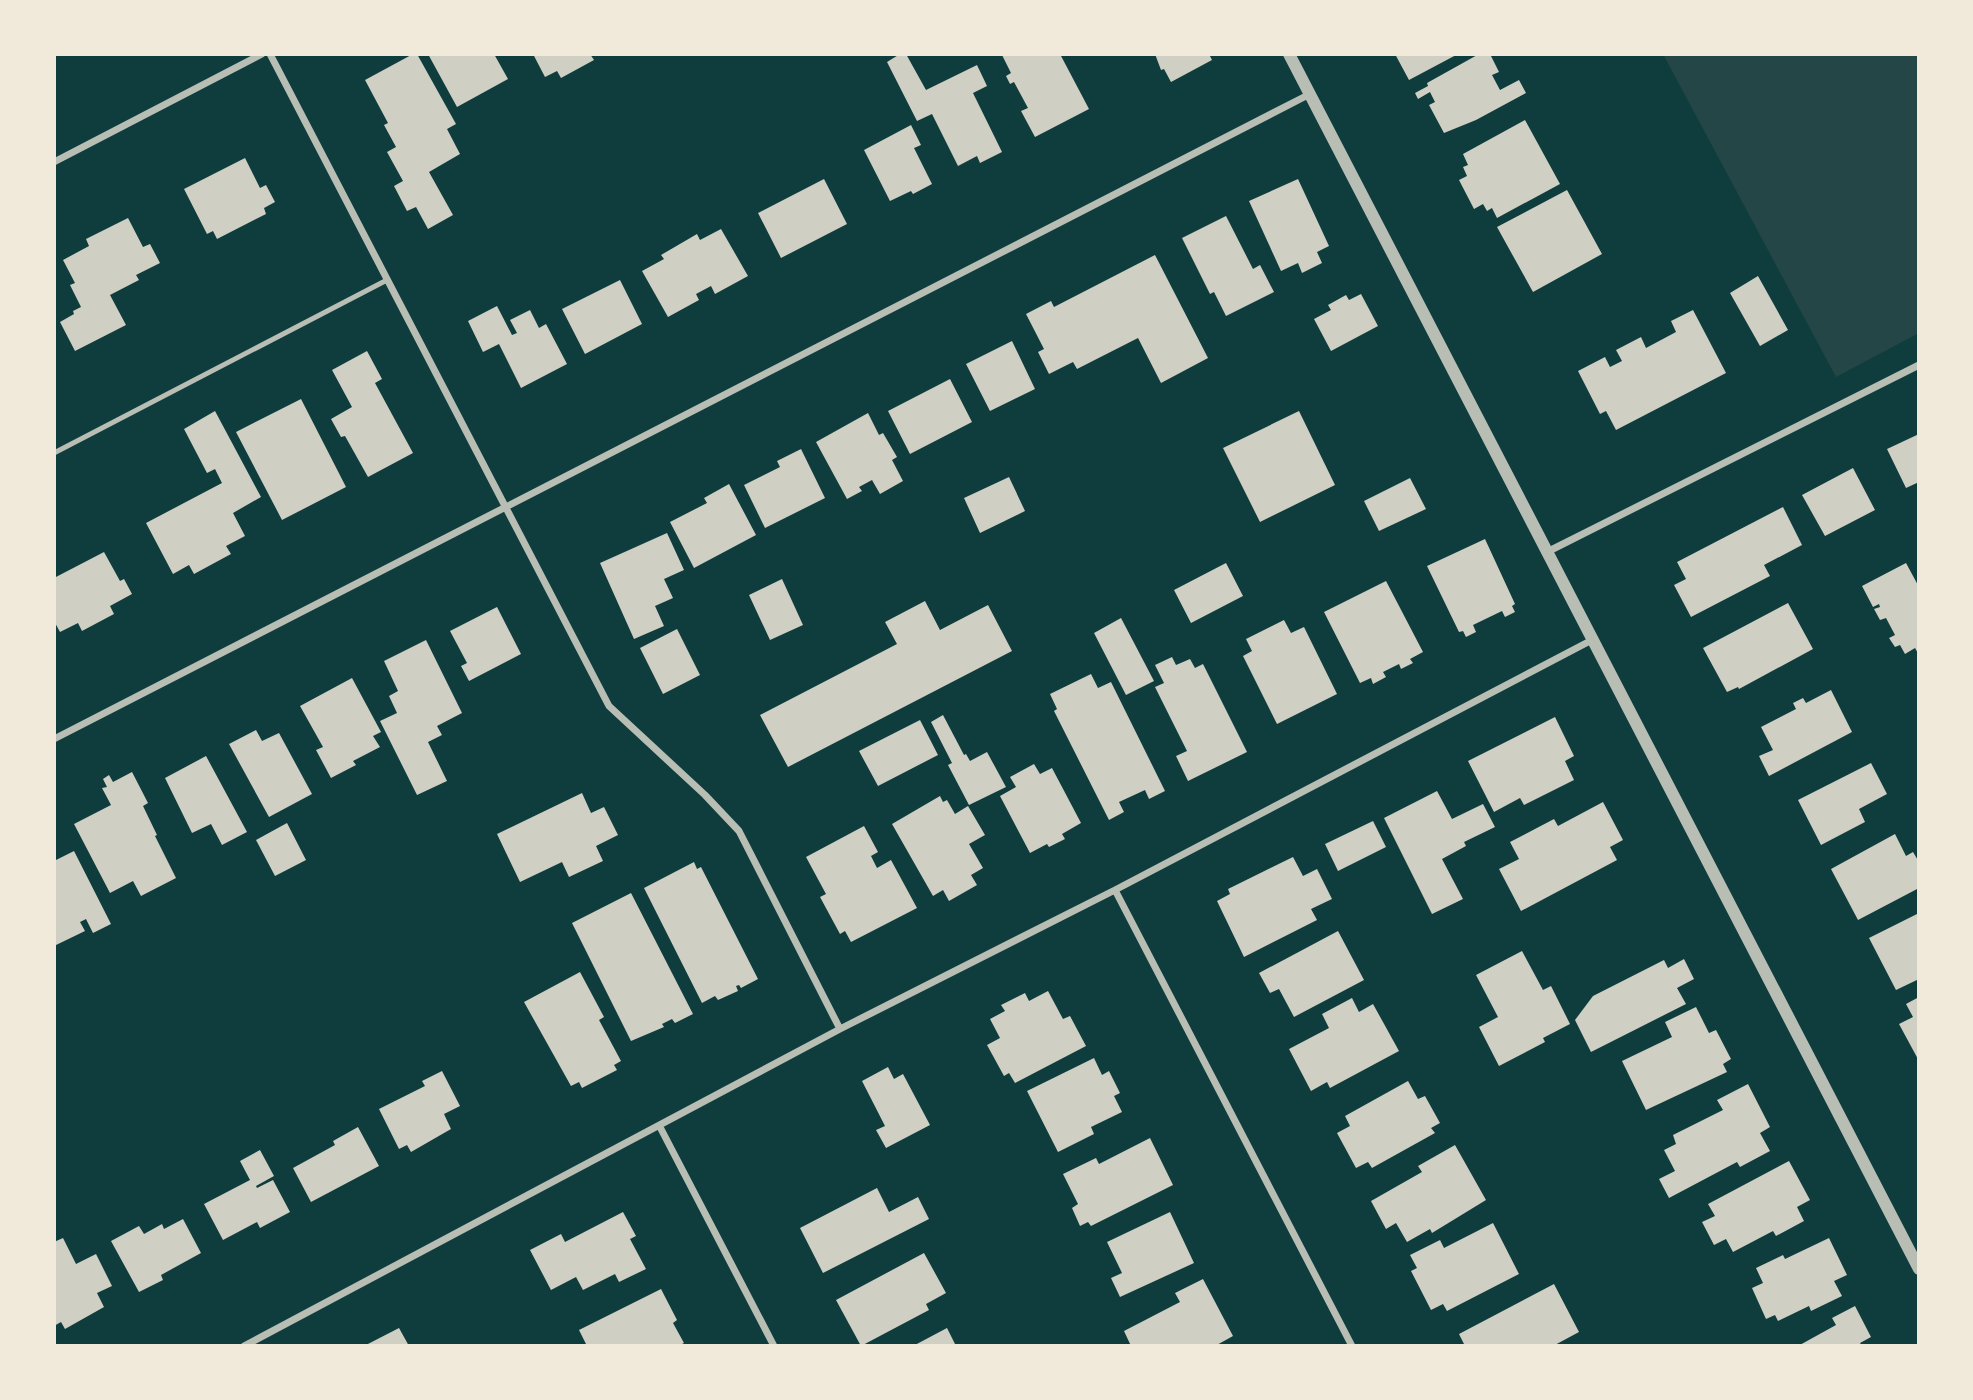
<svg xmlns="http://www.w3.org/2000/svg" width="1973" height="1400" font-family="Jost,sans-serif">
  <rect width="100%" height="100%" fill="#0f3d3e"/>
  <!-- green -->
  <path fill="#244646" d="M1663,54H1919V333L1836,377Z"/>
  <!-- building -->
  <path fill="#cfcfc3" d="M413,54H417L456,124L447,129L460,154L429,172L453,215L428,229L416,207L407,211L394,186L403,181L387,152L396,147L384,125L388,123L365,80Z
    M428,54H494L508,79L457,107Z
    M533,54H590L594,60L561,78L557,71L545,77Z
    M900,54H906L926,90L977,65L987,86L973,93L1002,152L980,163L977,156L958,166L932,114L917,121L887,62Z
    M1004,54H1060L1089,109L1035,137L1021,111L1028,108L1014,82L1010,84L1006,76L1011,73L1002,55Z
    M1155,54H1209L1212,60L1171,82L1164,69L1161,70Z
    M1395,54H1458L1409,80Z
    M1479,54H1490L1499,72L1492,75L1500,90L1519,80L1526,93L1476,120L1444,133L1429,105L1435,102L1430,92L1418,99L1415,93L1428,86L1427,83Z
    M1525,120L1560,184L1497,218L1492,208L1487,211L1483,204L1474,209L1459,180L1467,176L1463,167L1468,165L1463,154Z
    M911,125L921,145L914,148L932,184L913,194L911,191L890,201L864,150Z
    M245,158L260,188L266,185L275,202L264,208L266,214L217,239L213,231L207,234L184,189Z
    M824,179L847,224L781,258L758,213Z
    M1298,179L1329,246L1317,252L1322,263L1302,273L1298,263L1281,271L1249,201Z
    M1567,190L1602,254L1533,292L1497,227Z
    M1226,216L1253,269L1260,265L1274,292L1226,316L1214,292L1210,294L1182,238Z
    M128,218L143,247L150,244L160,263L136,275L139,280L110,295L126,325L75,351L60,322L74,314L73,311L81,307L70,285L75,283L63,260L89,246L86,239Z
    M721,229L748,276L715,294L711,286L696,294L699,300L668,317L642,271L664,259L661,255L697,234L700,240Z
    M1155,255L1208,358L1161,383L1138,338L1077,369L1073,362L1049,374L1038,352L1044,349L1026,314L1051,301L1054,307Z
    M1758,276L1788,330L1760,346L1730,293Z
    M620,280L642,324L585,354L562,309Z
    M1361,294L1378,326L1331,351L1314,319L1331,310L1328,305L1346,295L1349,300Z
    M497,306L512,335L517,333L510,320L530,310L539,328L546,324L567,364L521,388L499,344L483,352L468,321Z
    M1693,310L1726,373L1616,430L1606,411L1600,414L1578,371L1605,357L1610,367L1622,361L1616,350L1641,337L1646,348L1676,332L1671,321Z
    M1012,341L1035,389L990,411L966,364Z
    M367,351L382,379L375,383L413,453L368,477L345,436L341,437L331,419L352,407L332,370Z
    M950,379L972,422L910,454L888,411Z
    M301,399L346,487L282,520L236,432Z
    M215,411L261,497L233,513L245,536L226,546L231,554L194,574L189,565L173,574L146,523L222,483L215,469L207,473L184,429Z
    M1299,411L1335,485L1260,522L1223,448Z
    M868,413L879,435L883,433L897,457L892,460L903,481L880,494L872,480L859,487L862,491L847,499L816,442Z
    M1919,434V482L1906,488L1887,449Z
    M801,449L825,498L765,528L744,485L780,467L777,461Z
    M1853,468L1875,510L1825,536L1802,495Z
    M1009,477L1025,511L980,533L964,498Z
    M1410,478L1426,509L1379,531L1364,501Z
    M729,484L756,535L694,568L670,522L707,503L704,498Z
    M1783,507L1802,545L1764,565L1770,576L1691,617L1674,585L1686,579L1677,562Z
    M667,533L684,570L664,579L673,598L655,606L664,626L634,639L600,563Z
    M1485,539L1515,604L1512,606L1515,612L1505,617L1502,611L1473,625L1476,632L1466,637L1463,631L1459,632L1427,566Z
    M104,552L120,581L124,579L132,594L110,606L114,614L82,631L78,623L60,632L54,621V578Z
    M1226,563L1243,596L1191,623L1174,590Z
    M1906,563L1919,587V655L1915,648L1905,654L1900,645L1895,647L1889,638L1895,635L1886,618L1880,620L1874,609L1880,607L1879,604L1873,607L1862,586Z
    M782,579L803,625L770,640L749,595Z
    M1386,581L1423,652L1410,659L1413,663L1401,669L1399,664L1383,672L1386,677L1373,684L1371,678L1360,683L1324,612Z
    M925,601L940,630L988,605L1012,651L788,767L760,715L897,644L885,622Z
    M1788,603L1813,649L1739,689L1738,687L1727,692L1703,648Z
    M497,607L521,654L469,681L461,666L467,663L450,631Z
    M1121,618L1154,681L1126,695L1094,633Z
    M1284,620L1291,633L1304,627L1337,694L1277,724L1243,656L1252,651L1246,639Z
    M677,629L700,675L663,694L640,648Z
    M426,640L462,713L437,726L442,735L428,742L447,781L417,795L380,721L397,713L389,696L398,691L384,661Z
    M1172,657L1176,665L1190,659L1195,668L1203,664L1247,752L1188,781L1176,756L1187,751L1155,687L1164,683L1155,665Z
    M1091,674L1098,688L1111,682L1165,791L1149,799L1145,790L1119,802L1124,812L1109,820L1054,711L1057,709L1050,694Z
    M352,678L381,732L373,736L380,747L353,761L356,765L331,778L316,750L323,747L300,706Z
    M1831,690L1852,732L1769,776L1759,756L1773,750L1761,727L1796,709L1793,703L1803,698L1806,703Z
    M943,715L964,755L966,754L970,761L987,752L1006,787L969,805L948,765L952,763L931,722Z
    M1555,717L1574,756L1565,761L1574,780L1524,805L1520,798L1494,812L1468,761Z
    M920,720L938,755L878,786L859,751Z
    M256,730L262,741L279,733L312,794L269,817L229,744Z
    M206,756L247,832L222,845L211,824L192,833L165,778Z
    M1871,763L1887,794L1859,809L1865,822L1821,845L1798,800Z
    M1034,764L1040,774L1052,768L1081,823L1062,834L1065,839L1049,847L1047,844L1030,853L1000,796L1016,787L1010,777Z
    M132,772L148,803L143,806L157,835L155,836L176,878L141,896L133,881L110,893L74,824L111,805L102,788L107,787L103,779L109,775L113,782Z
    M1437,791L1452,819L1483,804L1495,827L1464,842L1466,846L1442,859L1463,899L1432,914L1384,818Z
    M582,793L591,813L604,807L618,835L596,846L603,861L569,877L562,862L520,882L497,834Z
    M940,796L943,802L947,800L955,814L968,806L985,835L969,844L983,868L971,875L977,885L949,901L943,890L933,896L892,824Z
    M1603,802L1623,840L1610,847L1617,860L1521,911L1499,869L1519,859L1510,842L1554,819L1558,826Z
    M1373,821L1386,847L1338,871L1325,844Z
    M287,823L306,860L275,876L256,840Z
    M864,826L878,852L871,856L877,868L891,860L917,908L851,942L845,931L840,934L820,897L826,894L806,857Z
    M1895,834L1906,856L1913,852L1919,862V888L1858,920L1831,869Z
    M74,851L111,924L93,933L86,919L80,922L85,931L54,946V861Z
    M1293,857L1303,876L1317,869L1332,899L1311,909L1317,920L1244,957L1217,901L1230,894L1228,889Z
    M694,862L697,869L701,867L758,979L741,988L739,985L736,986L738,991L718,1000L715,996L702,1003L644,888Z
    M631,893L693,1014L675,1023L672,1019L662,1024L664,1027L631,1041L572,923Z
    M1919,913V979L1896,990L1869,938Z
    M1338,931L1364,980L1294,1017L1279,989L1270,993L1259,973Z
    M1522,951L1543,990L1551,986L1570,1024L1543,1038L1545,1042L1499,1066L1479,1027L1498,1017L1476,975Z
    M1684,959L1694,979L1677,988L1686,1004L1591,1052L1575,1020L1593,996L1664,960L1668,968Z
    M580,972L604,1017L599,1020L621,1061L614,1065L617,1070L582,1088L579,1082L571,1086L524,1002Z
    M1048,991L1063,1019L1070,1016L1086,1046L1015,1083L1009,1073L1004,1076L987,1045L1000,1038L990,1019L1005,1011L1001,1005L1025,993L1029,1001Z
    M1919,997V1061L1899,1024L1913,1017L1906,1004Z
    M1352,998L1359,1012L1373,1004L1399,1051L1330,1088L1327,1082L1311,1091L1289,1049L1329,1028L1322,1014Z
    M1696,1007L1709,1033L1716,1030L1731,1059L1723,1064L1727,1072L1646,1110L1622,1061L1672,1037L1665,1022Z
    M1094,1058L1102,1075L1109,1071L1120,1093L1114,1096L1122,1112L1091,1127L1094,1134L1058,1152L1027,1091Z
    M888,1067L894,1079L903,1074L930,1125L886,1148L876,1130L885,1126L862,1081Z
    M442,1071L460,1106L444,1114L451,1129L411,1152L407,1145L399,1149L379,1109L425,1086L422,1081Z
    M1408,1081L1418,1099L1425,1096L1440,1123L1431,1128L1435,1133L1372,1168L1368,1162L1356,1168L1337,1133L1350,1126L1345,1116Z
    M1748,1084L1770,1127L1760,1133L1770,1151L1740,1167L1737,1162L1669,1198L1659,1179L1675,1171L1664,1150L1676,1144L1673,1135L1723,1110L1717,1100Z
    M358,1127L379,1166L311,1202L293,1168L335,1145L333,1141Z
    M1150,1138L1173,1185L1091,1226L1088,1222L1080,1226L1072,1208L1078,1204L1063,1174L1096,1158L1099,1164Z
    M1455,1145L1486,1200L1432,1233L1430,1229L1407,1242L1396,1223L1386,1229L1371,1201L1422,1172L1418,1166Z
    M260,1150L274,1176L256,1186L257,1188L273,1180L290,1212L260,1228L257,1222L223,1240L204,1204L250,1180L240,1161Z
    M1789,1161L1810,1200L1797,1207L1804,1221L1776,1236L1773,1231L1733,1252L1726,1239L1714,1245L1702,1222L1715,1216L1708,1204Z
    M877,1188L889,1212L918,1197L929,1219L823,1273L800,1228Z
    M623,1212L636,1236L630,1239L646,1269L619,1282L615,1274L583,1290L576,1277L551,1290L530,1250L561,1234L565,1242Z
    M1170,1212L1194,1263L1120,1297L1111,1278L1122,1273L1107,1242Z
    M183,1219L201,1253L161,1275L163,1280L139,1292L111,1241L139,1226L144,1234L162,1224L164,1229Z
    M1493,1223L1519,1274L1447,1311L1443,1304L1431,1310L1411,1271L1417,1268L1410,1255L1440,1240L1444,1248Z
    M63,1238L76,1264L96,1254L112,1286L97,1293L104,1307L65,1329L61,1322L54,1326V1242Z
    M1829,1238L1847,1275L1834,1281L1842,1296L1811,1311L1809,1306L1778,1321L1775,1315L1766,1319L1752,1288L1763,1283L1756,1268L1783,1255L1785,1259Z
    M924,1253L946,1293L926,1304L929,1310L861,1346L836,1300Z
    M1203,1279L1233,1336L1215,1346H1131L1124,1331L1180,1302L1175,1293Z
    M1554,1284L1579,1332L1553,1346H1465L1459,1334Z
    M661,1289L677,1320L673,1323L684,1343L678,1346H587L579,1330Z
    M1855,1306L1871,1337L1860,1343L1862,1346H1798L1836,1325L1832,1318Z
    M399,1328L409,1346H364Z
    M947,1328L956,1346H913Z"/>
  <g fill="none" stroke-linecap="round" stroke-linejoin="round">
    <!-- service -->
    <path stroke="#b8beb3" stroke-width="5" d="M54,453L387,280"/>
    <!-- minor -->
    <path stroke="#b8beb3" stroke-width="7" d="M270,54L609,706L705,795L739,831L840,1029
      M54,162L262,54
      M1547,552L1919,365
      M54,739L1310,94
      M1115,890L1352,1346
      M660,1127L774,1346
      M244,1346L840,1029L1115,890L1592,640"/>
    <!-- tertiary -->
    <path stroke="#b8beb3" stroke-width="12" d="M1289,54L1919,1269"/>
  </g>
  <!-- border -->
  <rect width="1973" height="1400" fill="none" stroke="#f1e9da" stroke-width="112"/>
</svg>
